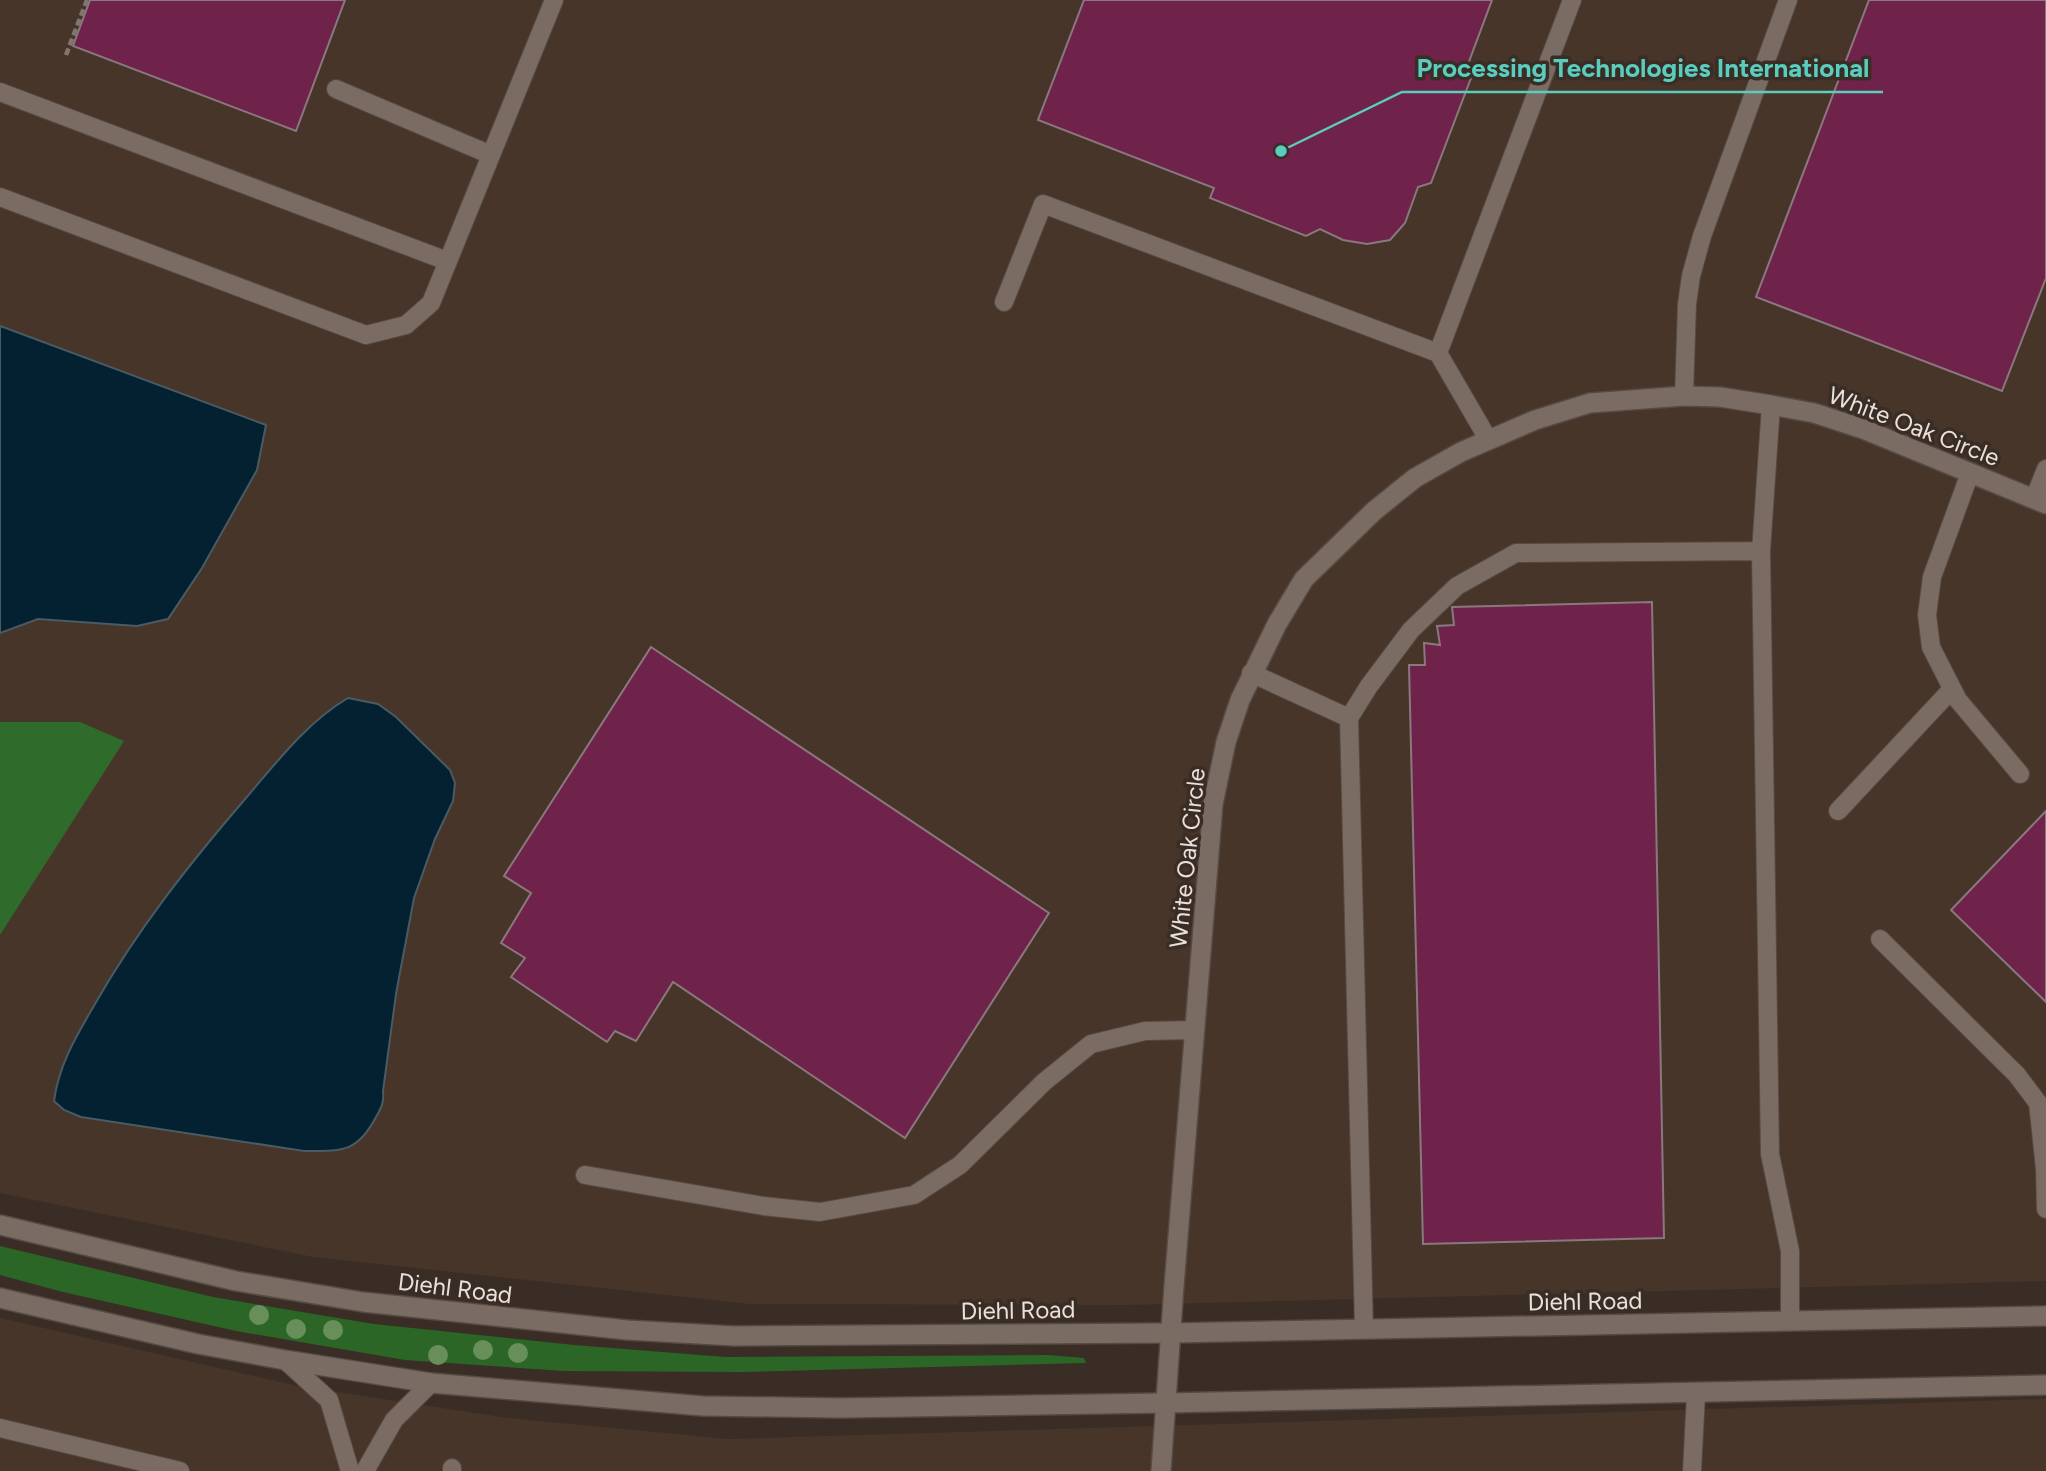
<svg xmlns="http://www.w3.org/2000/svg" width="2046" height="1471" font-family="Figtree,sans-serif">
  <rect width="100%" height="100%" fill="#3a2d25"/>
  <!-- built -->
  <path fill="#473529" d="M0,0H2046V1281L1127,1305L750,1304L313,1257L0,1193Z
    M0,1318L298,1386L508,1418L729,1439L2046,1399V1471H0Z"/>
  <!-- green -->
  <path fill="#2b6626" d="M0,1246L213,1297L374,1324L574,1345L725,1357L1047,1355L1084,1358L1086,1363L742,1372L564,1371L405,1360L236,1331L63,1292L0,1275Z"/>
  <!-- forest -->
  <path fill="#2f6b2b" d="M0,722H80L124,741L0,935Z"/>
  <!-- water -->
  <path fill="#042131" stroke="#495b64" stroke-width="2" d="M0,326L266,425L257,470L202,568L168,619L137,626L38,619L0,633Z
    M348,698L378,704L396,717L450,770L455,783L453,801L435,839L414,898L396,994L383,1091C384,1102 382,1107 376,1117C357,1153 342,1151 304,1151L81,1117L64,1110L54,1101C59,1064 77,1035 95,1004C137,930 190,863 246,798C276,763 307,722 348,698Z"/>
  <!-- building -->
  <path fill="#6f234a" stroke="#8a787f" stroke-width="2" d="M90,0H345L296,131L73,46Z
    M1084,0H1492L1464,75L1471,78L1431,183L1418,187L1405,223L1390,240L1367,244L1343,240L1320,229L1306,236L1210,198L1214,188L1038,120Z
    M1869,0H2046V278L2002,391L1756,297Z
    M1652,602L1664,1238L1423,1244L1409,665H1425L1424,643L1440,645L1437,626L1454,625L1452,607Z
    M651,647L1049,913L905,1138L673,982L636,1041L615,1031L607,1042L511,977L525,958L501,943L531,893L504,876Z
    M2046,811V1002L1951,910Z"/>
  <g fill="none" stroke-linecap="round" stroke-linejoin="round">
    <!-- service casing -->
    <g stroke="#554a44" stroke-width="20">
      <path id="service" d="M336,89L491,155
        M0,92L447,261
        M0,197L366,335L406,325L431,303L554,0
        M1004,302L1043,204L1438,353
        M1684,396L1687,304L1691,276L1702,236L1788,0
        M1771,405L1761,551L1770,1154L1790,1251V1321
        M1488,439L1438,353L1572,0
        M1970,473L1932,577L1927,615L1931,647L1958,700L2020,774
        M2034,499L2046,469
        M1251,673L1349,718
        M1838,811L1952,689
        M1880,939L2017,1075L2038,1103L2045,1169L2046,1209
        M585,1175L763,1206L820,1212L914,1195L960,1165L1044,1082L1091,1044L1145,1031L1195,1030
        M1364,1329L1349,718L1369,686L1411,630L1457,586L1516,553L1761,551
        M285,1360L329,1400L350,1471
        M0,1428L180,1471
        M452,1468V1471
        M365,1471L394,1420L431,1383
        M1692,1471L1696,1394"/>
    </g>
    <!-- minor casing -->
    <g stroke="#554a44" stroke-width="22">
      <path id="minor" d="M1161,1471L1174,1286L1213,804L1226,742L1240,700L1277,624L1304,579L1374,511L1415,478L1461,452L1535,420L1590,403L1684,396L1720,397L1771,405L1814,413L1863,429L2046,504"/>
    </g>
    <!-- tertiary casing -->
    <g stroke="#554a44" stroke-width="22">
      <path id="tertiary" d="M0,1225L236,1281L363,1302L627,1330L734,1336L1171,1333L2046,1316
        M0,1298L198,1344L285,1360L431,1383L703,1406L840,1408L1165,1403L2046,1385"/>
    </g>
    <!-- path -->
    <path stroke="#827770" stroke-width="4.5" stroke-dasharray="7 3.5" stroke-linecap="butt" d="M66,55L87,0"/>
    <!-- service -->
    <use href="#service" stroke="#7b6c63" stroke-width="18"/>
    <!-- minor -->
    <use href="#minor" stroke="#7b6c63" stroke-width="19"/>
    <!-- tertiary -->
    <use href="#tertiary" stroke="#7b6c63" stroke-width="19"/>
  </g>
  <!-- trees -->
  <g fill="#688e5a">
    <circle cx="259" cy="1315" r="10"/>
    <circle cx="296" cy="1329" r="10"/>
    <circle cx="333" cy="1330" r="10"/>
    <circle cx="483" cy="1350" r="10"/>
    <circle cx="518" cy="1353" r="10"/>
    <circle cx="438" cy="1355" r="10"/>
  </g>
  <g text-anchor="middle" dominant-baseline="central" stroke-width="7" stroke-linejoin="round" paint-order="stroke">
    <!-- street labels -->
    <g font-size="24" fill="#eae1dc" stroke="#3a2d25">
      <text transform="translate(1914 426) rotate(21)">White Oak Circle</text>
      <text transform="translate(1187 858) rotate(-84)">White Oak Circle</text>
      <text transform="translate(455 1288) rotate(7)">Diehl Road</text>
      <text transform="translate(1585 1301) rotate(-1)">Diehl Road</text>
      <text transform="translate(1018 1310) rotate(-1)">Diehl Road</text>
    </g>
  </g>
  <!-- callouts -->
  <path fill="none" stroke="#59cebe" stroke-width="2.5" d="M1281 151L1402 92H1883"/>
  <circle fill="#59cebe" stroke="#3a2d25" stroke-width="2.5" cx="1281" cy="151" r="7"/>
  <g font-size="26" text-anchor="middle" font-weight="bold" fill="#59cebe" stroke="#3a2d25" stroke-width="7" stroke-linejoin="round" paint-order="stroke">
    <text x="1643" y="77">Processing Technologies International</text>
  </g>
</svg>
